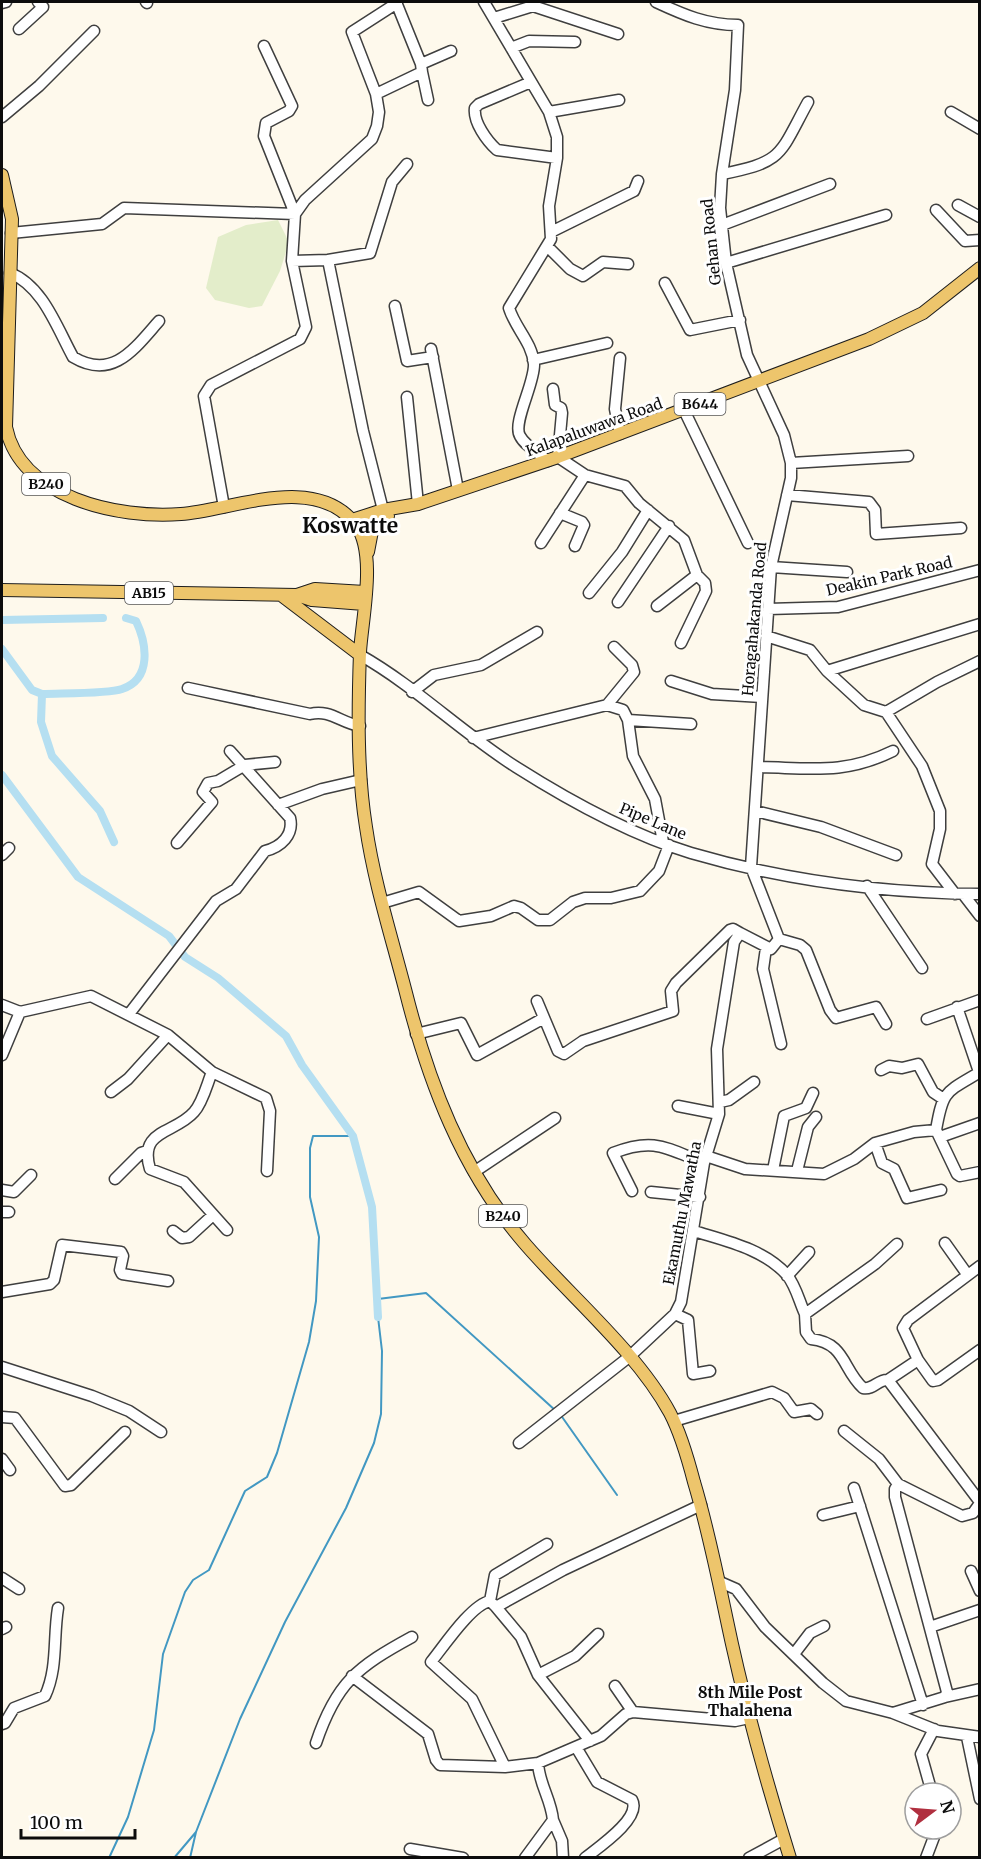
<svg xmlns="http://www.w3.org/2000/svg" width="981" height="1859" font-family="Merriweather,serif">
  <rect width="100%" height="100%" fill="#fef9ec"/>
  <!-- pitch -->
  <path fill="#e3edca" d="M278,220L289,242L280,271L262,306L249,308L215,300L206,288L218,237L246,225Z"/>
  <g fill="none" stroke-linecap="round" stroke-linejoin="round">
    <!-- stream -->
    <path stroke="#4298c2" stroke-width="2" d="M378,1299L426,1293L556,1411
      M560,1414L617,1495
      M109,1858L128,1817L154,1730L163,1654L185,1592L193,1580L209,1570L245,1491L267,1477L277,1453L309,1342L316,1301L319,1237L310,1197V1148L313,1136H353
      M174,1858L196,1832L240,1719L285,1622L346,1508L374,1443L381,1414L382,1351L378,1317
      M190,1858L196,1832"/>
    <!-- canal -->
    <path stroke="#b5dff1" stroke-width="8" d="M2,620L103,618
      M2,649L32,690L42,694L41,722L52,756L100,811L114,842
      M42,694C59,693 108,694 122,689C152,679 147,644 136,621L126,618
      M2,775L78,877L169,936L185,957L218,978L286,1036L302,1065L353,1136L372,1207L378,1317"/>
    <!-- minor casing -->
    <g stroke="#3f3f3f" stroke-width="13">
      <path id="minor" d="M146,2L147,3
        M484,2L549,112L557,137V158L549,206L551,239L509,308C515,328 532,342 534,364C535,383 512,423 520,436C525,446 540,454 548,461
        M2,3L6,2
        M494,18L533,6L618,34
        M19,29L43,7L38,2
        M511,48L529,41L575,42
        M421,64L451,51
        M422,72L428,100
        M531,82L479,104L475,108C473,122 487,141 497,150L557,158
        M376,94L422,72L421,64L396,2
        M549,112L619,100
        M951,112L980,129
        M2,117L39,86L94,31
        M722,174C784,162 779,155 808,102
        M958,205L980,217
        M936,210L965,241L980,240
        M295,214L305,200L372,139L377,126L379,112L376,94L352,32L397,3
        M722,225L830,184
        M551,232L634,191L638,181
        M11,233L102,224L124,208L295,214
        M547,246L570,269L583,276L603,262L628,264
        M292,261L328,260
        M726,263L886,215
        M10,273C43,286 57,328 73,357C113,381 135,348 159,321
        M665,283L690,330L740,320
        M395,306L407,361L433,357
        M431,349L458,490
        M533,360L607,343
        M553,389L555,405L561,408L562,413L558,457L585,475L625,486L639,503L684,540L697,575L705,583L706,591L681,643
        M407,397L418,504
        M684,410L748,543
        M620,434L615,409L620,358
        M791,463L908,456
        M787,495L869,502L875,510L876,534L961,528
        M224,507L204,396L211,385L300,339L306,327L292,261L295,214L264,136L266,123L289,111L292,106L264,46
        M383,510L363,431L328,260L370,253L392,182L407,164
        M560,513L582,522L584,525L575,546
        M541,543L585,475
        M771,567L847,572
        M589,593L622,552L648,510
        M618,602L669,526
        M657,606L697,575
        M768,609L838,607L980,570
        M766,636L810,650L827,671L864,705L886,712L922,766L940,811V829L932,864L955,894
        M360,655C415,686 462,733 516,767C568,800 632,835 691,853C783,880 884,893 980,894
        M827,671L980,624
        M671,681L712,694L762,697
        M188,688L310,714C330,709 341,723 360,726
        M412,692L434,675L481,665L537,632
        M607,705L623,710L628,720L633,756L655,799L663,842
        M886,712L937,682L980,661
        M628,720L691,724
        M473,738L607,705L634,672L632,665L614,647
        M759,767C811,768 844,775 893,751
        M278,805L322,789L361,780
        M755,811L821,827L896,855
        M177,843L212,802L203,792L208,783L218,781L245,765L275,762
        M2,855L9,848
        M867,886L922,968
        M963,894L980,916
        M382,903L419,892L459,921L491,916L514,906L521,908L538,920H550L573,902L585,898H611L640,891L659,871L669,845
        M779,939L800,945L806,950L830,1010L836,1018L876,1007L886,1024
        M766,948L763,969L781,1044
        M537,1001L558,1051L564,1054L583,1041L673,1011L671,991L676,983L730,930L733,929L740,933
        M2,1005L20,1012L91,996L168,1035L212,1072C207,1084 203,1102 194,1112C175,1134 138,1129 150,1169L184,1182L227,1230
        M957,1007L979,1072
        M129,1014L216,901L236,889L265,851C281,847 294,835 290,818L230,751
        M927,1019L980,1000
        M416,1034L461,1023L477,1055L544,1018
        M2,1055L20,1012
        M881,1070L889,1066L902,1068L918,1064L933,1092L942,1098
        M212,1072L266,1098L270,1111L267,1171
        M111,1092L128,1079L168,1035
        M720,1102L729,1100L754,1082
        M678,1106L719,1114
        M936,1130C943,1090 945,1093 980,1072
        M940,1137L980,1123
        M875,1143L882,1163L894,1169L907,1198L941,1190
        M706,1156L745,1169L824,1174L854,1159L875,1143L914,1132L936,1130L957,1174L960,1176L980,1172
        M773,1170L784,1116L806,1108L813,1093
        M797,1171L808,1127L816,1117
        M474,1172L555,1118
        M115,1179L141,1153L147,1151
        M2,1190L14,1192L31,1175
        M632,1191L613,1153C654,1137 666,1148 704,1163
        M651,1192L700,1197
        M2,1212H9
        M173,1231L182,1238L189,1237L213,1215
        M694,1231C726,1241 764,1249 787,1275C796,1286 799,1301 805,1314
        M945,1243L967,1274
        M897,1244L875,1264L805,1314L806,1332L811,1339C846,1343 842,1369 863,1388C874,1390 878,1379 888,1380L980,1502
        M980,1266L908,1320L903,1328L918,1360L933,1381L938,1380L980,1350
        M787,1276L809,1252
        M2,1292L50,1284L54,1280L62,1245L121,1252L123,1256L120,1270L122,1274L168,1281
        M675,1314L688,1320L693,1374L710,1371
        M2,1367L92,1396L129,1411L161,1432
        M888,1380L918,1360
        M2,1417L15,1418L65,1486L71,1485L125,1432
        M674,1421L772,1392L784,1398L794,1412L811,1409L817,1414
        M844,1431L879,1459L898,1484L962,1516L973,1513L980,1503
        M519,1443L629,1357L675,1314L681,1302L704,1163L719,1114L717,1049L734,942L740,933L771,949L779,939L751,867L771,567L791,478V463L784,435L747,355L726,263L720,208L722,174L735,90L738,25C707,25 684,15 656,2
        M2,1459L10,1470
        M854,1488L923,1705
        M823,1515L860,1506
        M547,1544L495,1575L490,1601L496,1607L563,1570L701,1505
        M971,1571L980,1591
        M2,1578L19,1589
        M720,1582L736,1589L765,1627L823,1683L846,1701L893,1713L938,1731L980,1737
        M490,1601C471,1605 444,1646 431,1662L472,1699L505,1767L538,1763
        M496,1607L521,1637L538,1675L590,1741
        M930,1627L980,1610
        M2,1629L6,1627
        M794,1654L810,1633L824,1626
        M538,1675L575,1656L598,1634
        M352,1676L428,1734L436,1760L440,1765L505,1767
        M615,1686L633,1712
        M945,1697L980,1689
        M893,1713L945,1697L947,1692L895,1497V1489L898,1484
        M2,1724L5,1723L14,1708L45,1696C58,1668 53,1638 58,1608
        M967,1737L980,1799
        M316,1743C336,1683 357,1667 412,1637
        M576,1747L597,1782L632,1800C642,1818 599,1847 585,1858
        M932,1793L921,1754L934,1729
        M553,1820L562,1841L563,1858
        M410,1849L463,1858
        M525,1858L553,1820C551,1799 539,1784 538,1763L601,1736L626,1714L633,1712L735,1721L749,1718
        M749,1858L784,1839
        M926,1858L937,1829"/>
    </g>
    <!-- major casing -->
    <g stroke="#1d1d1d" stroke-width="14">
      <path id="major" d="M2,175L12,219L6,427C20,498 119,519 181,514C233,510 316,472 356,525C377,554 362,618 360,652C358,709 357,771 366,827C374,882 391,935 405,989C428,1081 462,1172 526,1245C571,1297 637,1352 670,1413C681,1434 688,1459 694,1482C710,1535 720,1589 732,1644C748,1716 768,1787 790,1858
        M352,520L383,510L418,504L558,457L869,339L923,313L980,268
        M368,552L372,531L388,516
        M2,590L297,595L312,600L364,604
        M281,595L360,655
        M297,595L315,589L365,592"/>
    </g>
    <!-- minor -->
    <use href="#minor" stroke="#fff" stroke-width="10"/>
    <!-- major -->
    <use href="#major" stroke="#edc56c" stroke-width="12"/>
  </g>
  <g text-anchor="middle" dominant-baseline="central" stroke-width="6" stroke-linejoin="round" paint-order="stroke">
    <!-- shield labels -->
    <g fill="#fff" stroke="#555" stroke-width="1.5">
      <rect x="674.5" y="393" width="51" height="22" rx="4.5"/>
      <rect x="22" y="473" width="48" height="22" rx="4.5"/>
      <rect x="125" y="582" width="48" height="22" rx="4.5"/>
      <rect x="479" y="1205" width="48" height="22" rx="4.5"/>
    </g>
    <g font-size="14" font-weight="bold" fill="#0c0c0c">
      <text x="700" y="404">B644</text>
      <text x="46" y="484">B240</text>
      <text x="149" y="593">AB15</text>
      <text x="503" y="1216">B240</text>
    </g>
    <!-- street labels -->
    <g font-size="15" fill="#0c0c0c" stroke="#fff">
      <text transform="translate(711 242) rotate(-96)">Gehan Road</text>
      <text transform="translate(594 427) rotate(-20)">Kalapaluwawa Road</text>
      <text transform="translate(889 576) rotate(-13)">Deakin Park Road</text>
      <text transform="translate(754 619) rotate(-85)">Horagahakanda Road</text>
      <text transform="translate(653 821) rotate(23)">Pipe Lane</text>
      <text transform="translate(682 1213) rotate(-79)">Ekamuthu Mawatha</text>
    </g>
    <!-- neighbourhood labels -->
    <g font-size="16" font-weight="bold" fill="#0c0c0c" stroke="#fff">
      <text x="750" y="1692">8th Mile Post<tspan x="750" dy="18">Thalahena</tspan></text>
    </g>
    <!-- district labels -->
    <g font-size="21" font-weight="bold" fill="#0c0c0c" stroke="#fff">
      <text x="350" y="525">Koswatte</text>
    </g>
  </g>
  <!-- border -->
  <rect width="981" height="1859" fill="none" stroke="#0c0c0c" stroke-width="6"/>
  <!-- north arrow -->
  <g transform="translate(933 1811) rotate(74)"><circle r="28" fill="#ffffff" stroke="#9e9e9e" stroke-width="1.5"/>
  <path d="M0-4.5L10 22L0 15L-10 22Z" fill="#b02f3f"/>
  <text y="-9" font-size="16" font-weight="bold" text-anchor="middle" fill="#0c0c0c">N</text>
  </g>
  <!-- scale -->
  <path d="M21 1829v9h114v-9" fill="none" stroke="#0c0c0c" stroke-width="3"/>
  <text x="30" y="1829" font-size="18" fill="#0c0c0c" stroke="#ffffff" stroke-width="4.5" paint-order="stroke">100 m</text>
</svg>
